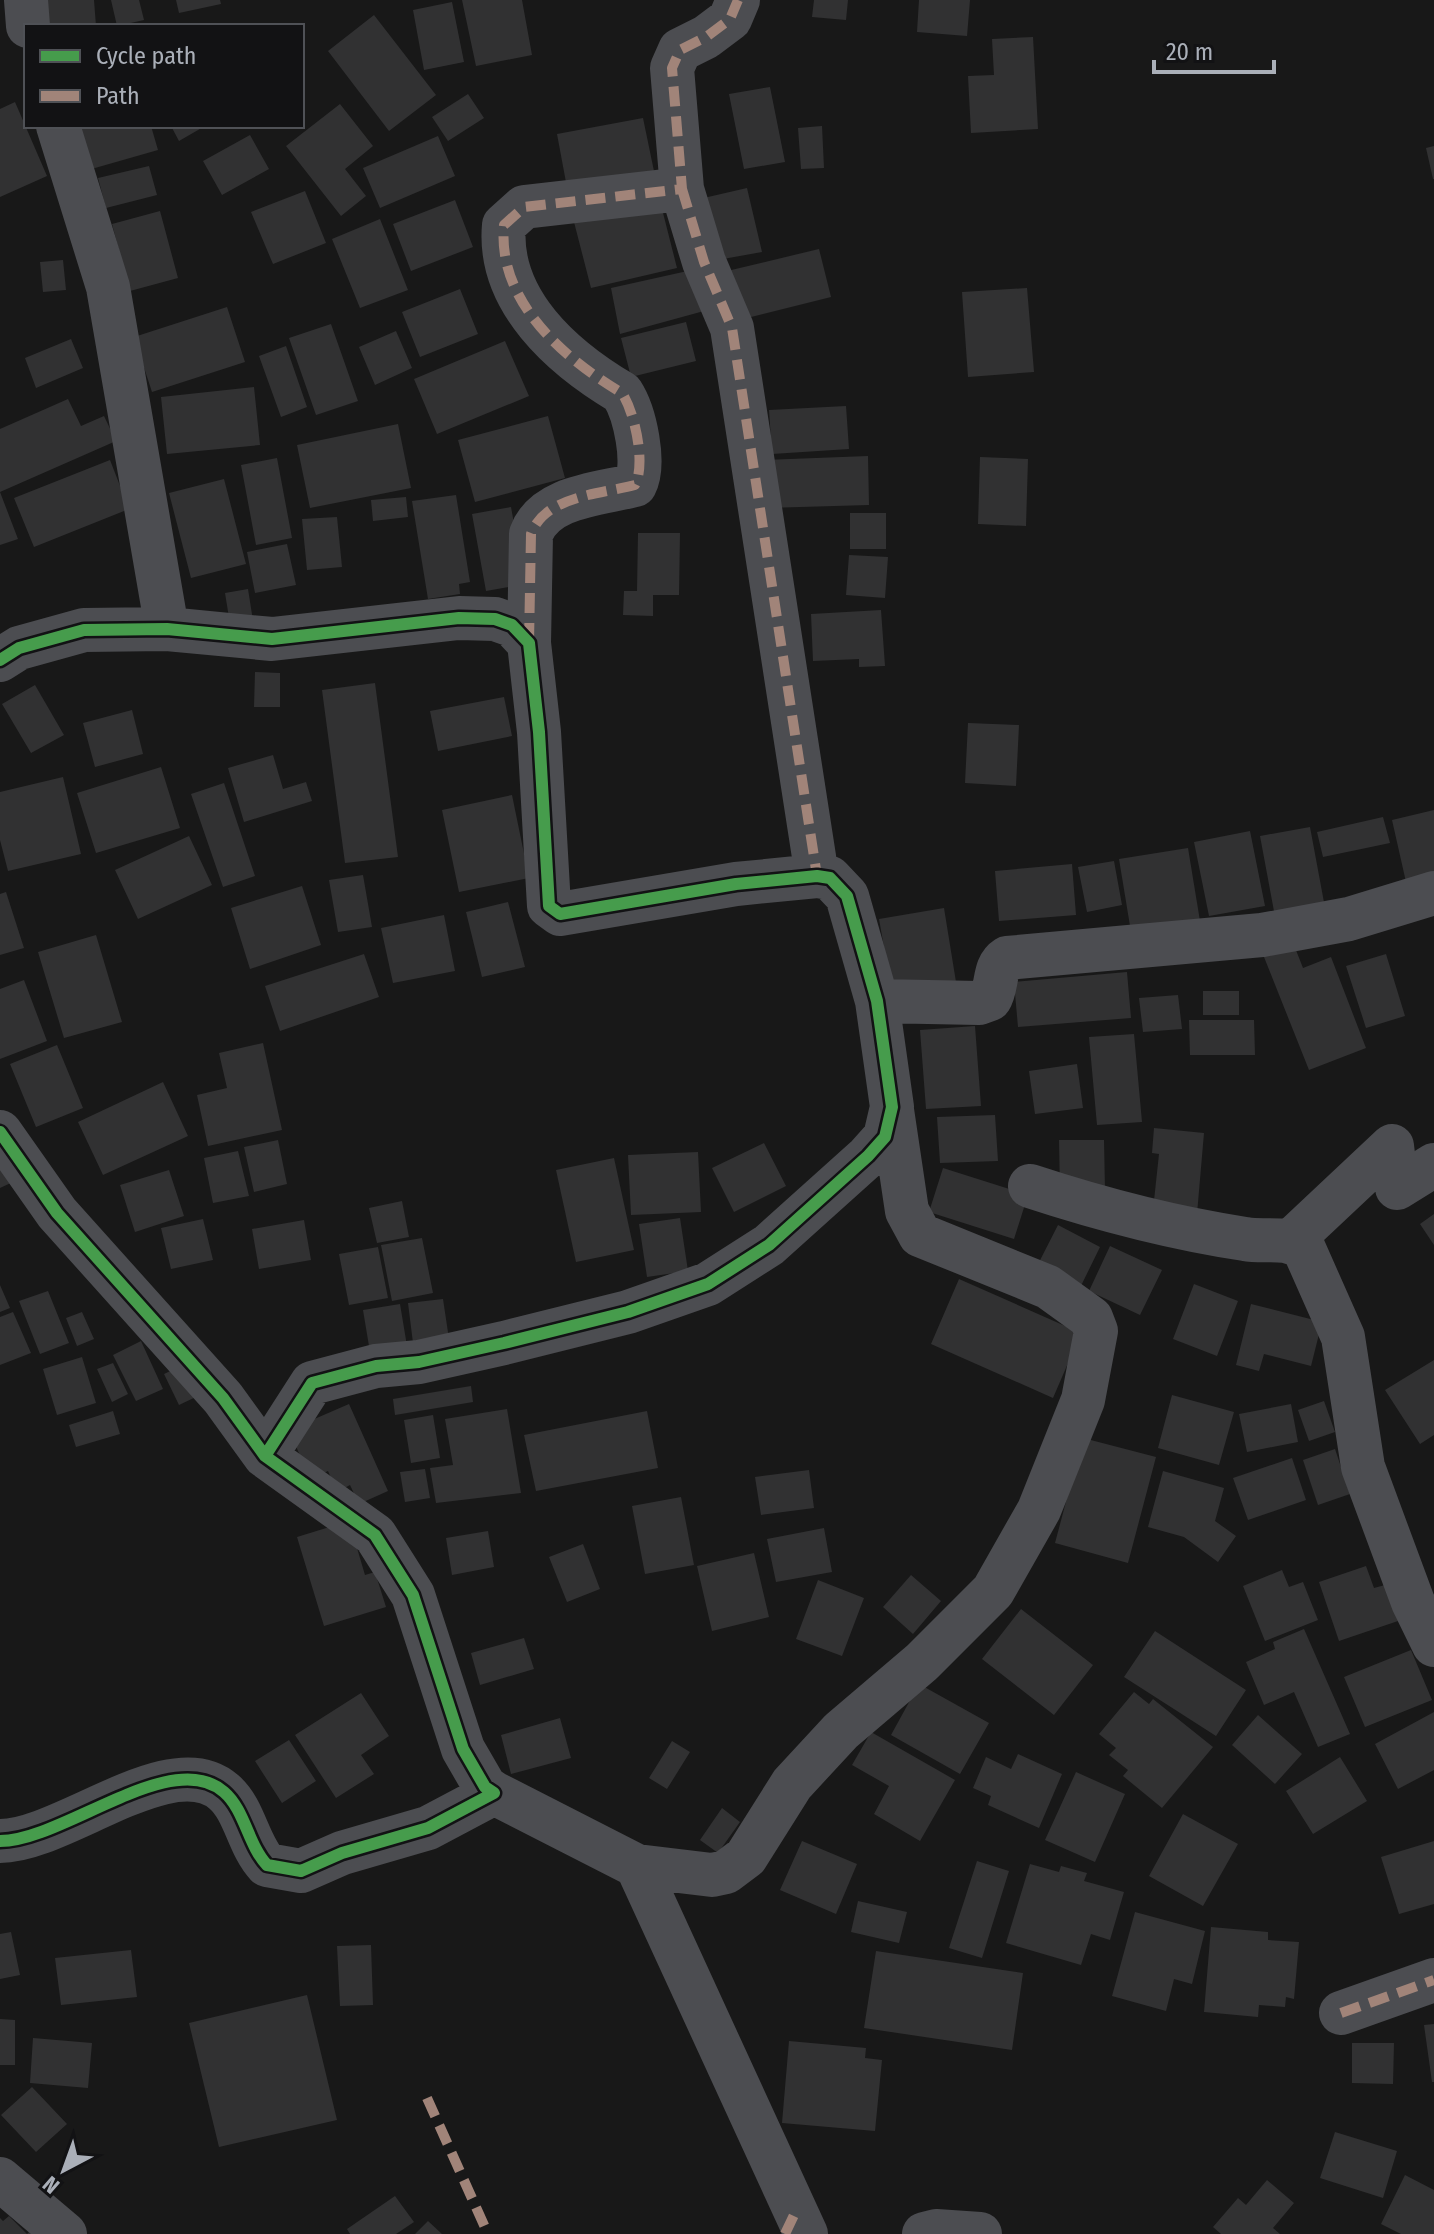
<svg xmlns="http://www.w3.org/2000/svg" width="1434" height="2234" font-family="'Fira Sans Condensed',sans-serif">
  <rect width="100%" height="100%" fill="#181818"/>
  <!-- building -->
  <path fill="#313132" d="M39,0H94L96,26H41Z
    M111,0H139L144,20L117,26Z
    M176,0H220L221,4L179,13Z
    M462,0H522L532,55L476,66Z
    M814,0H848L846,20L812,17Z
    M919,0H970L967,36L917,32Z
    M452,2L464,62L424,70L413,10Z
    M374,15L436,95L389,131L328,51Z
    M1033,37L1038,129L971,133L968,76L994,75L992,39Z
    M770,87L785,162L744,169L729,94Z
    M468,94L484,118L448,141L432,117Z
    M15,102L47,176L0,197V109Z
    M340,104L373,146L345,169L366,196L341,216L286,146Z
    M643,118L655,176L568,193L557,134Z
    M76,126H151L158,150L88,170Z
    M171,126H205L179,141Z
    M822,126L824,168L801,169L798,128Z
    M250,135L269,169L222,195L203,161Z
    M438,136L455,176L380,208L363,168Z
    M1434,146V179H1433L1426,148Z
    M149,166L157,195L106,208L98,178Z
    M747,188L762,252L712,261L695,200Z
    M305,191L326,243L273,264L251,212Z
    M455,200L473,247L411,271L393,224Z
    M660,201L677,268L591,288L574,222Z
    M160,211L178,278L130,291L112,224Z
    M380,219L408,290L360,308L332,239Z
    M819,249L831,297L735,321L723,272Z
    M63,260L66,290L43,292L40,262Z
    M692,270L704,311L620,334L611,288Z
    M1027,288L1034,372L968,377L962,292Z
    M460,289L478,334L420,357L402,312Z
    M227,307L245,362L152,392L134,337Z
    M686,322L696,361L631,377L621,338Z
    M331,324L358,401L316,415L289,338Z
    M396,331L412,368L375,385L359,347Z
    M71,339L83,368L36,388L25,358Z
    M505,341L529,396L437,434L414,379Z
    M286,346L307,407L281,417L259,356Z
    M254,387L260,445L167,454L161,397Z
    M68,399L81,426L104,416L116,441L0,492L18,539L0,545V429Z
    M846,406L849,449L772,454L769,410Z
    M548,416L565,478L475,502L458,440Z
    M398,424L411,488L310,508L297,445Z
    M868,456L869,505L766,508L764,460Z
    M980,457L1028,459L1026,526L978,524Z
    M277,458L292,538L256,545L241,465Z
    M110,460L129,509L34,547L14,498Z
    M224,479L246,564L191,578L169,493Z
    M456,495L470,582L459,584L460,594L428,599L412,501Z
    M406,497L408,517L373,521L371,500Z
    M511,507L525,584L486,591L472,514Z
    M850,513H886V549H850Z
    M337,517L342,567L307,570L302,519Z
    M638,533H680L679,595H653V616L623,615L624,591H637Z
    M287,544L296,585L255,593L247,552Z
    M849,555L888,557L885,598L846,595Z
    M248,589L254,627L231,630L225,593Z
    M881,610L885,666L859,667V659L813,661L811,614Z
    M255,672L280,673V707H254Z
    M375,683L398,857L345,863L322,690Z
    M35,685L64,735L31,753L2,704Z
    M504,697L512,736L438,751L430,711Z
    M132,710L143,754L95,767L83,723Z
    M968,723L1019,725L1016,786L965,783Z
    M273,755L283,789L306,782L312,801L244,822L228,768Z
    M161,767L180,828L96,853L77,793Z
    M63,777L81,854L8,871L0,840V792Z
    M224,783L255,876L223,887L191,794Z
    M512,795L529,878L459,892L442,810Z
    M1434,810V876L1406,882L1392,820Z
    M1383,817L1390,843L1323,857L1317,832Z
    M1310,827L1326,913L1276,922L1260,836Z
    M1250,831L1265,906L1209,916L1194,842Z
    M189,836L212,885L138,919L115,870Z
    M1188,848L1200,921L1131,932L1119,859Z
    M1114,861L1122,905L1087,912L1078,867Z
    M1072,864L1076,915L999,921L995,871Z
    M363,875L372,927L338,932L329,880Z
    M302,886L321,945L250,969L231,908Z
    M6,892L24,948L0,955V894Z
    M508,902L525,967L482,977L466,912Z
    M944,908L956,982L892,992L879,919Z
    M444,915L455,971L393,983L381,928Z
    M96,935L122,1022L64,1038L38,952Z
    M1292,940L1303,968L1331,957L1366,1048L1309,1070L1262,952Z
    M364,954L379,997L280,1031L265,986Z
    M1386,954L1405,1016L1366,1028L1346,966Z
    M1127,972L1131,1018L1018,1027L1014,982Z
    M24,980L47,1041L0,1059V989Z
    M1203,991H1239V1015H1203Z
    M1178,995L1182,1029L1143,1032L1139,998Z
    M1189,1020H1254L1255,1055H1190Z
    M975,1026L981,1106L926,1109L920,1030Z
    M1134,1034L1142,1122L1097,1125L1089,1037Z
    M263,1043L282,1130L208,1146L197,1095L227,1088L219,1053Z
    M57,1045L83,1108L36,1127L10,1064Z
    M1077,1064L1083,1108L1035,1114L1029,1071Z
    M163,1082L188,1136L103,1175L78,1122Z
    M995,1115L998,1161L940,1163L937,1117Z
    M1154,1128L1204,1133L1197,1214L1153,1210L1159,1154L1152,1153Z
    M278,1140L287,1184L254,1192L244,1147Z
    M1059,1140H1104L1105,1190H1060Z
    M764,1143L786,1186L734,1212L712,1168Z
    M0,1151L15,1181L0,1188Z
    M238,1151L249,1196L213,1203L204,1158Z
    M698,1152L701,1212L631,1215L628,1155Z
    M614,1158L634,1250L576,1262L556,1170Z
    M943,1168L1028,1195L1014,1239L929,1212Z
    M169,1170L184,1216L135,1232L120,1185Z
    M402,1201L409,1237L377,1243L369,1208Z
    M1434,1214V1245L1420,1224Z
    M680,1218L688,1271L647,1277L639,1224Z
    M203,1219L213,1260L171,1269L161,1228Z
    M304,1220L311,1260L259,1269L252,1229Z
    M1058,1225L1100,1247L1077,1294L1034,1272Z
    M422,1238L433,1293L392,1301L381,1245Z
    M1110,1246L1162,1270L1140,1315L1089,1291Z
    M378,1247L388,1298L349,1305L339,1254Z
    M959,1279L1081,1333L1053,1398L931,1344Z
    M1194,1284L1238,1301L1217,1356L1173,1339Z
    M0,1285L10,1308L0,1312Z
    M48,1291L69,1343L40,1354L19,1301Z
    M443,1299L449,1339L413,1343L408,1303Z
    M400,1304L408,1352L371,1358L363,1310Z
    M1251,1304L1322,1322L1311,1366L1264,1354L1259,1371L1236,1365Z
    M13,1312L31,1353L0,1365V1317Z
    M82,1312L94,1339L77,1346L66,1318Z
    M141,1341L163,1389L136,1401L113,1355Z
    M82,1357L96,1403L57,1415L43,1369Z
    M1434,1360V1435L1420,1444L1385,1390Z
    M113,1363L128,1394L112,1402L97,1369Z
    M185,1364L200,1395L179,1405L164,1374Z
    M471,1386L473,1402L395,1415L393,1399Z
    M1172,1395L1234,1412L1219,1465L1158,1448Z
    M1324,1401L1335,1432L1309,1441L1298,1410Z
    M349,1404L388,1491L359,1504L350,1485L337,1492L328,1471L310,1479L289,1430Z
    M1291,1404L1298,1442L1247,1452L1239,1414Z
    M507,1409L521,1493L436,1503L430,1468L453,1465L445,1419Z
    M113,1411L120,1434L76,1447L69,1425Z
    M647,1411L658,1468L536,1491L524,1435Z
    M433,1415L440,1458L411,1463L404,1420Z
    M1083,1438L1156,1457L1128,1563L1055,1543Z
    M1335,1449L1350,1494L1318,1505L1303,1460Z
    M1292,1458L1306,1500L1248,1520L1233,1478Z
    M425,1469L430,1498L405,1502L400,1472Z
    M809,1470L814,1508L761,1515L755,1477Z
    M1163,1471L1224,1488L1215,1521L1236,1536L1218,1562L1184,1537L1148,1527Z
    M681,1497L694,1565L645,1574L632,1506Z
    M349,1521L365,1575L375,1572L386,1607L324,1626L297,1537Z
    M824,1528L832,1572L776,1582L767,1539Z
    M488,1531L494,1567L452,1575L446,1538Z
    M583,1544L600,1589L567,1602L549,1557Z
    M754,1553L769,1617L712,1631L697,1566Z
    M1366,1566L1374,1588L1385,1585L1398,1621L1339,1641L1319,1582Z
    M1282,1570L1289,1587L1303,1582L1318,1620L1265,1641L1243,1586Z
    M911,1575L941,1601L913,1634L883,1607Z
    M818,1580L864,1598L842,1656L796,1639Z
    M1021,1609L1093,1665L1054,1715L982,1659Z
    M1304,1629L1350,1734L1318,1747L1294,1692L1264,1705L1246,1662L1275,1649L1273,1642Z
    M1155,1631L1246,1690L1216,1736L1124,1677Z
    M524,1638L534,1669L480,1685L471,1653Z
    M1411,1650L1432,1700L1365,1727L1344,1677Z
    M919,1684L989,1723L960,1774L891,1735Z
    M1134,1692L1149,1704L1153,1699L1213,1747L1162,1808L1123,1776L1128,1770L1109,1755L1116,1748L1099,1734Z
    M361,1693L389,1736L361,1755L374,1774L336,1798L295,1735Z
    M1434,1712V1770L1398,1789L1375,1744Z
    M1258,1715L1302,1754L1275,1784L1232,1745Z
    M560,1718L571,1758L511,1774L501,1735Z
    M871,1732L955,1780L920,1841L874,1814L889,1786L852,1765Z
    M289,1740L316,1781L282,1803L255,1761Z
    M672,1741L690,1752L667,1789L649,1778Z
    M1018,1754L1062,1774L1039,1828L988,1805L991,1796L973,1788L986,1757L1011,1769Z
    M1340,1757L1367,1801L1313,1834L1286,1791Z
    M1076,1772L1125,1794L1095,1862L1045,1840Z
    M722,1808L740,1822L718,1853L700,1840Z
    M1183,1814L1238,1844L1203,1906L1149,1876Z
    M802,1841L857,1864L836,1914L780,1890Z
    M1434,1841V1904L1399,1914L1381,1857Z
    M977,1861L1009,1871L982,1958L949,1948Z
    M1030,1864L1059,1872L1061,1866L1087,1873L1084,1881L1124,1892L1110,1940L1091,1934L1081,1965L1006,1943Z
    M858,1901L907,1912L899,1943L851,1932Z
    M1135,1912L1205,1931L1192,1984L1174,1979L1166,2011L1112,1996Z
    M1211,1927L1268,1932V1940L1299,1942L1294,1999L1286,1997L1285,2007L1259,2005L1258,2017L1204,2012Z
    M11,1932L20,1975L0,1979V1934Z
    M371,1945L373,2005L340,2006L337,1946Z
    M131,1950L137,1997L61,2005L55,1958Z
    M876,1951L1023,1973L1012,2050L864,2028Z
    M307,1995L337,2120L219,2147L189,2023Z
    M0,2019L15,2020V2065H0Z
    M1434,2024V2082H1432L1424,2025Z
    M33,2038L92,2043L88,2088L30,2083Z
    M789,2041L866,2048L865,2058L882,2060L875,2131L782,2123Z
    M1352,2043H1394L1393,2084L1352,2083Z
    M32,2087L67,2124L36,2152L1,2115Z
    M1335,2132L1397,2151L1383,2198L1320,2178Z
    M1405,2175L1434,2190V2234H1401L1381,2224Z
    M1267,2180L1294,2203L1273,2228L1280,2234H1221L1213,2227L1238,2198L1246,2205Z
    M395,2196L414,2222L396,2234H350L347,2229Z
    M9,2216L27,2234L32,2229L37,2234H0V2218L3,2221Z
    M428,2221L442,2234H415Z"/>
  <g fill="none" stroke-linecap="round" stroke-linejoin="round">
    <!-- minor -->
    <path stroke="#4c4d51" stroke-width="44" d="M26,0L28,26
      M58,126L108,287L167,629
      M682,189L704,262L732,328L817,876
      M529,643L531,534C545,496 600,494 635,485C646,464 635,413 622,393C563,358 497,301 504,225L524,207L682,189L672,68L680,50L706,37L730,19L738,0
      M0,660L19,648L84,630L167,629L272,639L459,618L495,619L512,625L529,643L539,732L549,906L560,914L736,884L817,876L830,878L847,896L877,1001L892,1107L885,1137L868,1156L769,1245L708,1284L628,1312L504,1343L419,1362L376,1366L312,1383L265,1456
      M877,1001L979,1003L990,999C998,986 993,967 1007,958L1262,935L1349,919L1434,893
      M0,1132L57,1213L223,1398L265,1456L375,1535L413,1595L463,1749L485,1787L494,1793L428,1828L342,1853L301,1871L267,1865C248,1845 245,1810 224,1792C172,1746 63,1841 0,1841
      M1030,1186C1100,1209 1173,1228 1245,1239C1267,1243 1285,1235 1304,1249L1343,1337L1363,1467L1413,1602L1434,1645
      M1292,1240L1392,1146L1397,1188L1434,1165
      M494,1793L637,1866L712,1875L726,1872L746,1857L792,1784L841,1731L922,1662L993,1591L1039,1510L1083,1400L1096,1331L1091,1318L1048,1287L920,1235L907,1211L892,1110
      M637,1866L806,2234
      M1341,2013L1434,1980
      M0,2179L65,2234
      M924,2234L936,2231L980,2234"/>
    <!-- quiet -->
    <path stroke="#a18479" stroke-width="10" stroke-dasharray="20 10" stroke-linecap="butt" d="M682,189L704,262L732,328L817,876
      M529,643L531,534C545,496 600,494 635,485C646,464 635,413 622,393C563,358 497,301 504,225L524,207L682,189L672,68L680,50L706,37L730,19L738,0
      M1341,2013L1434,1980
      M427,2098L488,2234
      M785,2234L795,2213"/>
    <!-- cycleway casing -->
    <g stroke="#121214" stroke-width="17">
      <path id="cycleway" d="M0,660L19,648L84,630L167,629L272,639L459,618L495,619L512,625L529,643L539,732L549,906L560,914L736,884L817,876L830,878L847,896L877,1001L892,1107L885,1137L868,1156L769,1245L708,1284L628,1312L504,1343L419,1362L376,1366L312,1383L265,1456
        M0,1132L57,1213L223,1398L265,1456L375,1535L413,1595L463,1749L485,1787L494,1793L428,1828L342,1853L301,1871L267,1865C248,1845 245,1810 224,1792C172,1746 63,1841 0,1841"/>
    </g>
    <!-- cycleway -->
    <use href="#cycleway" stroke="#469c4c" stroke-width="12"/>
  </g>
  <!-- legend -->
  <rect x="24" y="24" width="280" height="104" fill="#121214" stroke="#4f5156" stroke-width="2"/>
  <rect x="40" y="50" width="40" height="12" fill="#469c4c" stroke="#4f5156" stroke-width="2"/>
  <text x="96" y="64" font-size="24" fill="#aaafb8">Cycle path</text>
  <rect x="40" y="90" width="40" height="12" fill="#a18479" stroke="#4f5156" stroke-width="2"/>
  <text x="96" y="104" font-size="24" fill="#aaafb8">Path</text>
  <!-- north arrow -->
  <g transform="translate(64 2170) rotate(221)" stroke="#121214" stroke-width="6" paint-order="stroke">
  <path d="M0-6L14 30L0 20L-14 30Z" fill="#aaafb8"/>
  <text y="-12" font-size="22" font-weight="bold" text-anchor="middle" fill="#aaafb8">N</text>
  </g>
  <!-- scale -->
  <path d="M1154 60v12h120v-12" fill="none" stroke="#aaafb8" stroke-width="4"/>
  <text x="1166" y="60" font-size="24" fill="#aaafb8" stroke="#121214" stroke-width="6" paint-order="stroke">20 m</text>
</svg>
